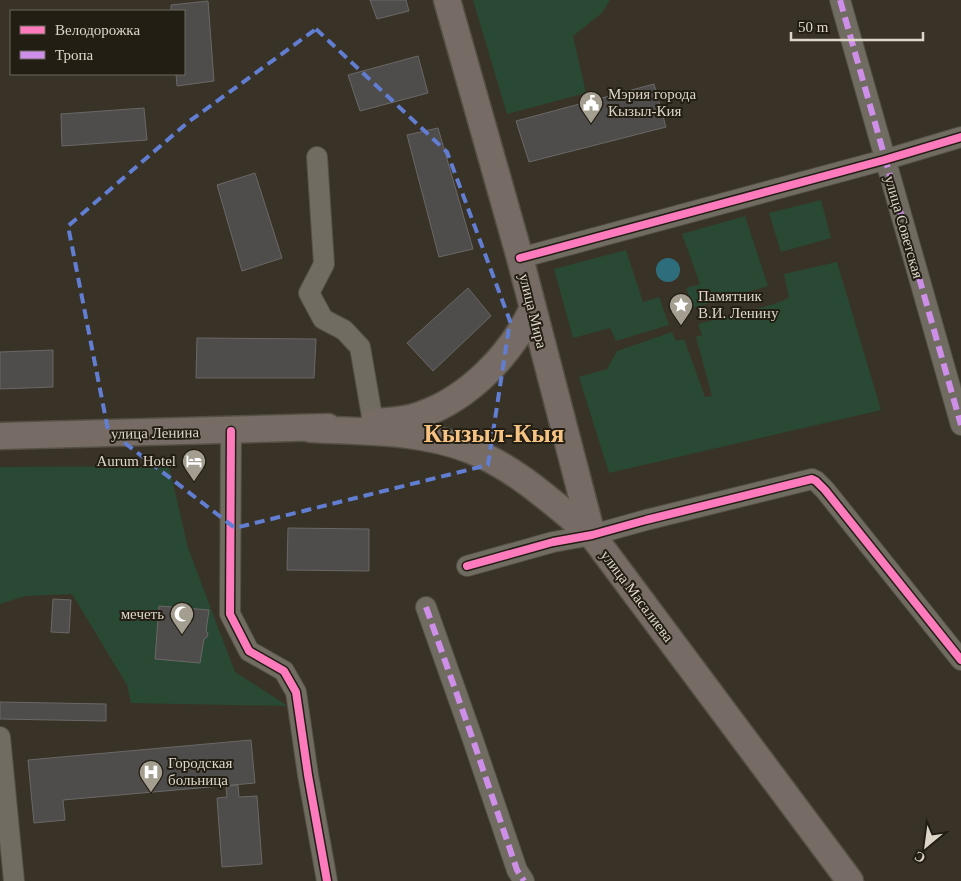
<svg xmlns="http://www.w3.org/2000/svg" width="961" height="881" font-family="'Times New Roman',serif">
  <rect width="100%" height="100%" fill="#393327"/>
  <!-- green -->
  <path fill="#294934" d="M473,0H610L602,13L573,36L586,93L507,114Z
    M821,200L831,238L781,252L769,213Z
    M745,216L768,286L693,308L686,288L700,284L682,234Z
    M626,250L643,302L659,297L669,325L616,341L610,328L573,338L554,269Z
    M837,262L881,410L609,473L579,377L607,369L617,351L672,332L676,341L684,339L705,397L712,396L696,337L702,335L698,324L774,304L789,298L784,274Z
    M169,466L188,548L235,672L288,706L131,703L127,685L72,594L25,596L0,604V467Z"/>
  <!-- water -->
  <path fill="#2e6d7c" d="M656 270a12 12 0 1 1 24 0a12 12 0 1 1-24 0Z"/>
  <!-- building -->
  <path fill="#4f4c4c" stroke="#6a6867" d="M370,0H406L409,11L377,19Z
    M208,1L214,81L177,86L176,74H184V11H171V5Z
    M418,56L428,93L360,111L348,75Z
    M654,84L666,127L529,162L516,121Z
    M144,108L147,140L62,146L61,114Z
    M438,128L473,249L439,257L407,135Z
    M255,173L282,258L242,271L217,185Z
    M468,288L491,316L433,371L407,343Z
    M197,338L316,339L314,378H196Z
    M53,350V387L0,389V352Z
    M288,528L369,529V571L287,570Z
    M53,599L71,600L69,633L51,632Z
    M159,606L209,610L206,631L208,633L207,637L204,639L200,663L155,659Z
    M0,702L106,704V721L0,719Z
    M251,740L255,783L63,800L65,820L34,823L28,760Z
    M238,785L239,797L257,796L262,864L222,867L217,798L227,797L226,786Z"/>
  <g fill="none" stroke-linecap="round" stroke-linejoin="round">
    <!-- minor casing -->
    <g stroke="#555045" stroke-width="22">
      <path id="minor" d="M840,0L961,425
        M317,157L324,264L309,293L323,319L344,330L360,347L373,422
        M520,258L884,160L961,137
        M231,431L230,614L249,651L284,671L296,692L308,775L327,881
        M467,566L553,542L592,535L646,520L812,479L816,481L825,490L961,660
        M426,607L472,737L517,870L524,881
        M0,737L14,881"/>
    </g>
    <!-- major casing -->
    <g stroke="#555045" stroke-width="29">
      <path id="major" d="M447,0L520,258L592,535
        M374,422C391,421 408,420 423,414C470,397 511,354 532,310
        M311,429C363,432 420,430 470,450C516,468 554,504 592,535L850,881
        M0,436L328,427"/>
    </g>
    <!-- minor -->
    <use href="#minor" stroke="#716c62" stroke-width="20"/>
    <!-- major -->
    <use href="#major" stroke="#766c65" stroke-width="26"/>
    <!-- quiet -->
    <path stroke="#ce8fe9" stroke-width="6" stroke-dasharray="12 6" stroke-linecap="butt" d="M840,0L961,425
      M426,607L472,737L517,870L524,881"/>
    <!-- cycleway casing -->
    <g stroke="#231e14" stroke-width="11">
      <path id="cycleway" d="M520,258L884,160L961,137
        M231,431L230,614L249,651L284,671L296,692L308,775L327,881
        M467,566L553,542L592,535L646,520L812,479L816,481L825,490L961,660"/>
    </g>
    <!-- cycleway -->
    <use href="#cycleway" stroke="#fd7abc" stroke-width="8"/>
  </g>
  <!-- marked area -->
  <path fill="none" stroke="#617ed3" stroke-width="4" stroke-dasharray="10 6" stroke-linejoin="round" d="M316,29L447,152L510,321L488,465L235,528L108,430L68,226L187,123Z"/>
  <!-- icons -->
  <defs>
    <g id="civic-pin" transform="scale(1.25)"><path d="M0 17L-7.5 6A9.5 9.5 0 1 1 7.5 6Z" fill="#a49e90" stroke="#231e14"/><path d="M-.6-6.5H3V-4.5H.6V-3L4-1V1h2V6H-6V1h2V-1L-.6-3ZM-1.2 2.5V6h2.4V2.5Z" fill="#fff"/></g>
    <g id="sight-pin" transform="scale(1.25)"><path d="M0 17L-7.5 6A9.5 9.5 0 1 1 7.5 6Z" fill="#a49e90" stroke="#231e14"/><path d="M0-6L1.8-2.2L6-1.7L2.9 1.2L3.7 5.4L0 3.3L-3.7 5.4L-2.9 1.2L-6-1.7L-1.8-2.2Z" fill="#fff"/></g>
    <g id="hotel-pin" transform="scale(1.25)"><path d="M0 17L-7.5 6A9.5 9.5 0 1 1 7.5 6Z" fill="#a49e90" stroke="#231e14"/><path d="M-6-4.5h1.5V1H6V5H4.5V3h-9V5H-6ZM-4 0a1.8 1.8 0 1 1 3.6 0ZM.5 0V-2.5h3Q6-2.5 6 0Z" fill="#fff"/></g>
    <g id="mosque-pin" transform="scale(1.25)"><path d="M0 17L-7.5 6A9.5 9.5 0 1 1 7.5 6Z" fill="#a49e90" stroke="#231e14"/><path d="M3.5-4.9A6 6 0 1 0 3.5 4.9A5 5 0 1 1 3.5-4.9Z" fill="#fff"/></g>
    <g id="hospital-pin" transform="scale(1.25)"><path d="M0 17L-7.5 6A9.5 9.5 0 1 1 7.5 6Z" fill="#a49e90" stroke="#231e14"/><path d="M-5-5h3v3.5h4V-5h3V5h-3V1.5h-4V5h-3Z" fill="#fff"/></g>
  </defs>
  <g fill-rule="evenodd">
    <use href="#civic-pin" x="591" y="103"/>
    <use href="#sight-pin" x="681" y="305"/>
    <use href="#hotel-pin" x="194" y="461"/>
    <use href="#mosque-pin" x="182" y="614"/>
    <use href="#hospital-pin" x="151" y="772"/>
  </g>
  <g text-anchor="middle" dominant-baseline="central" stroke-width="4" stroke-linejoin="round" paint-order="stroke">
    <!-- poi labels -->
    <g font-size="15" fill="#ded7c9" stroke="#231e14" text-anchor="start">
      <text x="608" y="94">Мэрия города<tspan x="608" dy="17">Кызыл-Кия</tspan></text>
      <text x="698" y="296">Памятник<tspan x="698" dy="17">В.И. Ленину</tspan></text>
      <text x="176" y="461" text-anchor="end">Aurum Hotel</text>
      <text x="164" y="614" text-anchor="end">мечеть</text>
      <text x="168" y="763">Городская<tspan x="168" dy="17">больница</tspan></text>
    </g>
    <!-- street labels -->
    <g font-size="15" fill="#ded7c9" stroke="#231e14">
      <text transform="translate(904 227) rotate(74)">улица Советская</text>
      <text transform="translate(533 311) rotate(76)">улица Мира</text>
      <text transform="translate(155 433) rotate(-1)">улица Ленина</text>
      <text transform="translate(637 596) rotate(53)">улица Масалиева</text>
    </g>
    <!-- town labels -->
    <g font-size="25" font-weight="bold" fill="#f6c383" stroke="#231e14">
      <text x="494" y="433">Кызыл-Кыя</text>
    </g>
  </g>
  <!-- legend -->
  <rect x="10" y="10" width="175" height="65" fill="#231e14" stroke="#6e685c"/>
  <rect x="20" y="26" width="25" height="8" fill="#fd7abc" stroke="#6e685c"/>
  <text x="55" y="35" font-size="15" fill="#ded7c9">Велодорожка</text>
  <rect x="20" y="51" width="25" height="8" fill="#ce8fe9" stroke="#6e685c"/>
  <text x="55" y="60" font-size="15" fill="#ded7c9">Тропа</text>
  <!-- north arrow -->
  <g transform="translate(926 846) rotate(209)" stroke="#231e14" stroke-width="4" paint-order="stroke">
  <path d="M0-4L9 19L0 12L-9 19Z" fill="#ded7c9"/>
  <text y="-8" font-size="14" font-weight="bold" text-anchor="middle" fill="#ded7c9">С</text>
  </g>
  <!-- scale -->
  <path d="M791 32v8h132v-8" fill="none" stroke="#ded7c9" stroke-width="2.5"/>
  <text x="798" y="32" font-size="15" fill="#ded7c9" stroke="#231e14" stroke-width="4" paint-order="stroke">50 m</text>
</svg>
